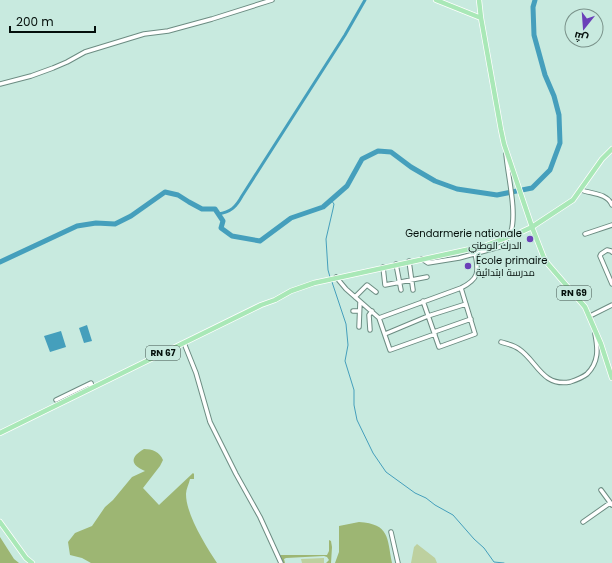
<svg xmlns="http://www.w3.org/2000/svg" width="612" height="563" font-family="Poppins,Cairo,sans-serif">
  <rect width="100%" height="100%" fill="#c8eadf"/>
  <!-- green -->
  <path fill="#bdd09f" d="M417,544L435,558L437,563H411L414,547Z
    M324,558V563H302L301,559Z"/>
  <!-- forest -->
  <path fill="#9db673" d="M144,449C152,449 160,452 163,460L160,466L143,488L159,505L193,473L194,474V479H190C189,484 186,489 186,494C186,515 206,546 217,563H91L82,558L70,555L68,542L75,533L92,526L105,507L113,500L132,477L145,471C130,465 130,457 144,449Z
    M359,522C390,524 387,538 392,563H335L339,552V526Z
    M0,537L14,559L19,563H0Z
    M329,540L331,541L332,547L331,563H326L329,560L327,557L324,556L286,558L284,559L285,563H283L280,555H327L329,551Z"/>
  <!-- water -->
  <path fill="#459fbc" d="M87,325L92,341L84,343L79,328Z
    M61,331L66,347L50,352L44,336Z"/>
  <g fill="none" stroke-linecap="round" stroke-linejoin="round">
    <!-- stream -->
    <path stroke="#459fbc" stroke-width="1" d="M330,277L328,270L326,239L333,209L334,204L331,200
      M332,282L346,324L348,345L345,361L354,390V405L357,420L373,453L386,472L415,493L426,498L435,505L453,515L474,539L484,548L494,562L504,563"/>
    <!-- canal -->
    <path stroke="#459fbc" stroke-width="3" d="M218,214C231,212 236,207 242,196L345,35L365,0"/>
    <!-- river -->
    <path stroke="#459fbc" stroke-width="5" d="M0,262L77,226L96,223L115,224L131,216L165,192L178,195L189,202L202,209H215L223,221L221,228L232,236L260,241L291,218L323,207L347,186L362,159L378,151L391,152L411,167L435,181L457,189L497,195L532,188L550,170L560,143L559,115L554,96L545,75L534,35L533,7L535,0"/>
    <!-- minor casing -->
    <g stroke="#6c8c82" stroke-width="5.5">
      <path id="minor" d="M0,84L31,76L53,68L67,62L85,52L144,34L168,31L212,19L272,0
        M506,154C508,177 517,211 511,232
        M581,190C592,194 607,193 612,205
        M585,234L612,225
        M612,252L611,251L607,250L601,254L600,256L612,284
        M422,259L428,263L459,258L503,246L506,244V239
        M409,261L413,290
        M396,264L401,290
        M383,267L385,285L427,277
        M336,277L346,289L379,318L390,350L435,334
        M355,297L367,285L376,292
        M423,301L439,347L475,334L461,288
        M353,311H359
        M590,316L612,305
        M379,318L461,288C479,279 479,272 475,253
        M359,327L360,302
        M370,330L369,315L372,311
        M434,332L471,319
        M385,334L428,316L466,304
        M501,342C507,344 514,345 519,349C537,361 542,387 570,382C576,380 582,378 587,374C599,362 598,349 595,334
        M184,343L196,373L210,422L236,474L260,517L281,563
        M56,400L91,383L92,387
        M601,490L612,505
        M583,522L610,503
        M391,532L398,563"/>
    </g>
    <!-- major casing -->
    <g stroke="#fff" stroke-width="6">
      <path id="major" d="M436,0L481,18
        M479,0L481,18L501,130L504,144L532,227L544,258L548,264L585,307L601,344L612,378
        M0,433L261,305L275,300L291,291L314,283L484,246L519,233L532,227L573,200L602,159L612,149
        M0,522L26,558L32,563"/>
    </g>
    <!-- minor -->
    <use href="#minor" stroke="#fff" stroke-width="3.5"/>
    <!-- major -->
    <use href="#major" stroke="#a9e8b7" stroke-width="4.5"/>
  </g>
  <!-- markers -->
  <g fill="#6a40b8" stroke="#c8eadf" stroke-width="1.5">
    <circle cx="530" cy="239" r="4"/>
    <circle cx="468" cy="266" r="4"/>
  </g>
  <g text-anchor="middle" dominant-baseline="central" stroke-width="3" stroke-linejoin="round" paint-order="stroke">
    <!-- shield labels -->
    <g fill="#c8eadf" stroke="#3f514b" stroke-width="1">
      <rect x="557" y="286" width="34" height="14" rx="3"/>
      <rect x="146" y="346" width="34" height="14" rx="3"/>
    </g>
    <g font-size="9" font-weight="bold" fill="#040f0b">
      <text x="574" y="293">RN 69</text>
      <text x="163" y="353">RN 67</text>
    </g>
    <!-- poi labels -->
    <g font-size="10" fill="#040f0b" stroke="#c8eadf" text-anchor="end">
      <text x="522" y="233">Gendarmerie nationale<tspan x="522" dy="12">الدرك الوطني</tspan></text>
      <text x="476" y="260" text-anchor="start">École primaire<tspan x="476" dy="12">مدرسة ابتدائية</tspan></text>
    </g>
  </g>
  <!-- north arrow -->
  <g transform="translate(584 28) rotate(197)"><circle r="19" fill="#c8eadf" stroke="#7a928a"/>
  <path d="M0-3L7 15L0 10L-7 15Z" fill="#6a40b8"/>
  <text y="-6" font-size="11" font-weight="bold" text-anchor="middle" fill="#040f0b">ش</text>
  </g>
  <!-- scale -->
  <path d="M10 26v6h85v-6" fill="none" stroke="#040f0b" stroke-width="2"/>
  <text x="16" y="26" font-size="12" fill="#040f0b" stroke="#c8eadf" stroke-width="3" paint-order="stroke">200 m</text>
</svg>
